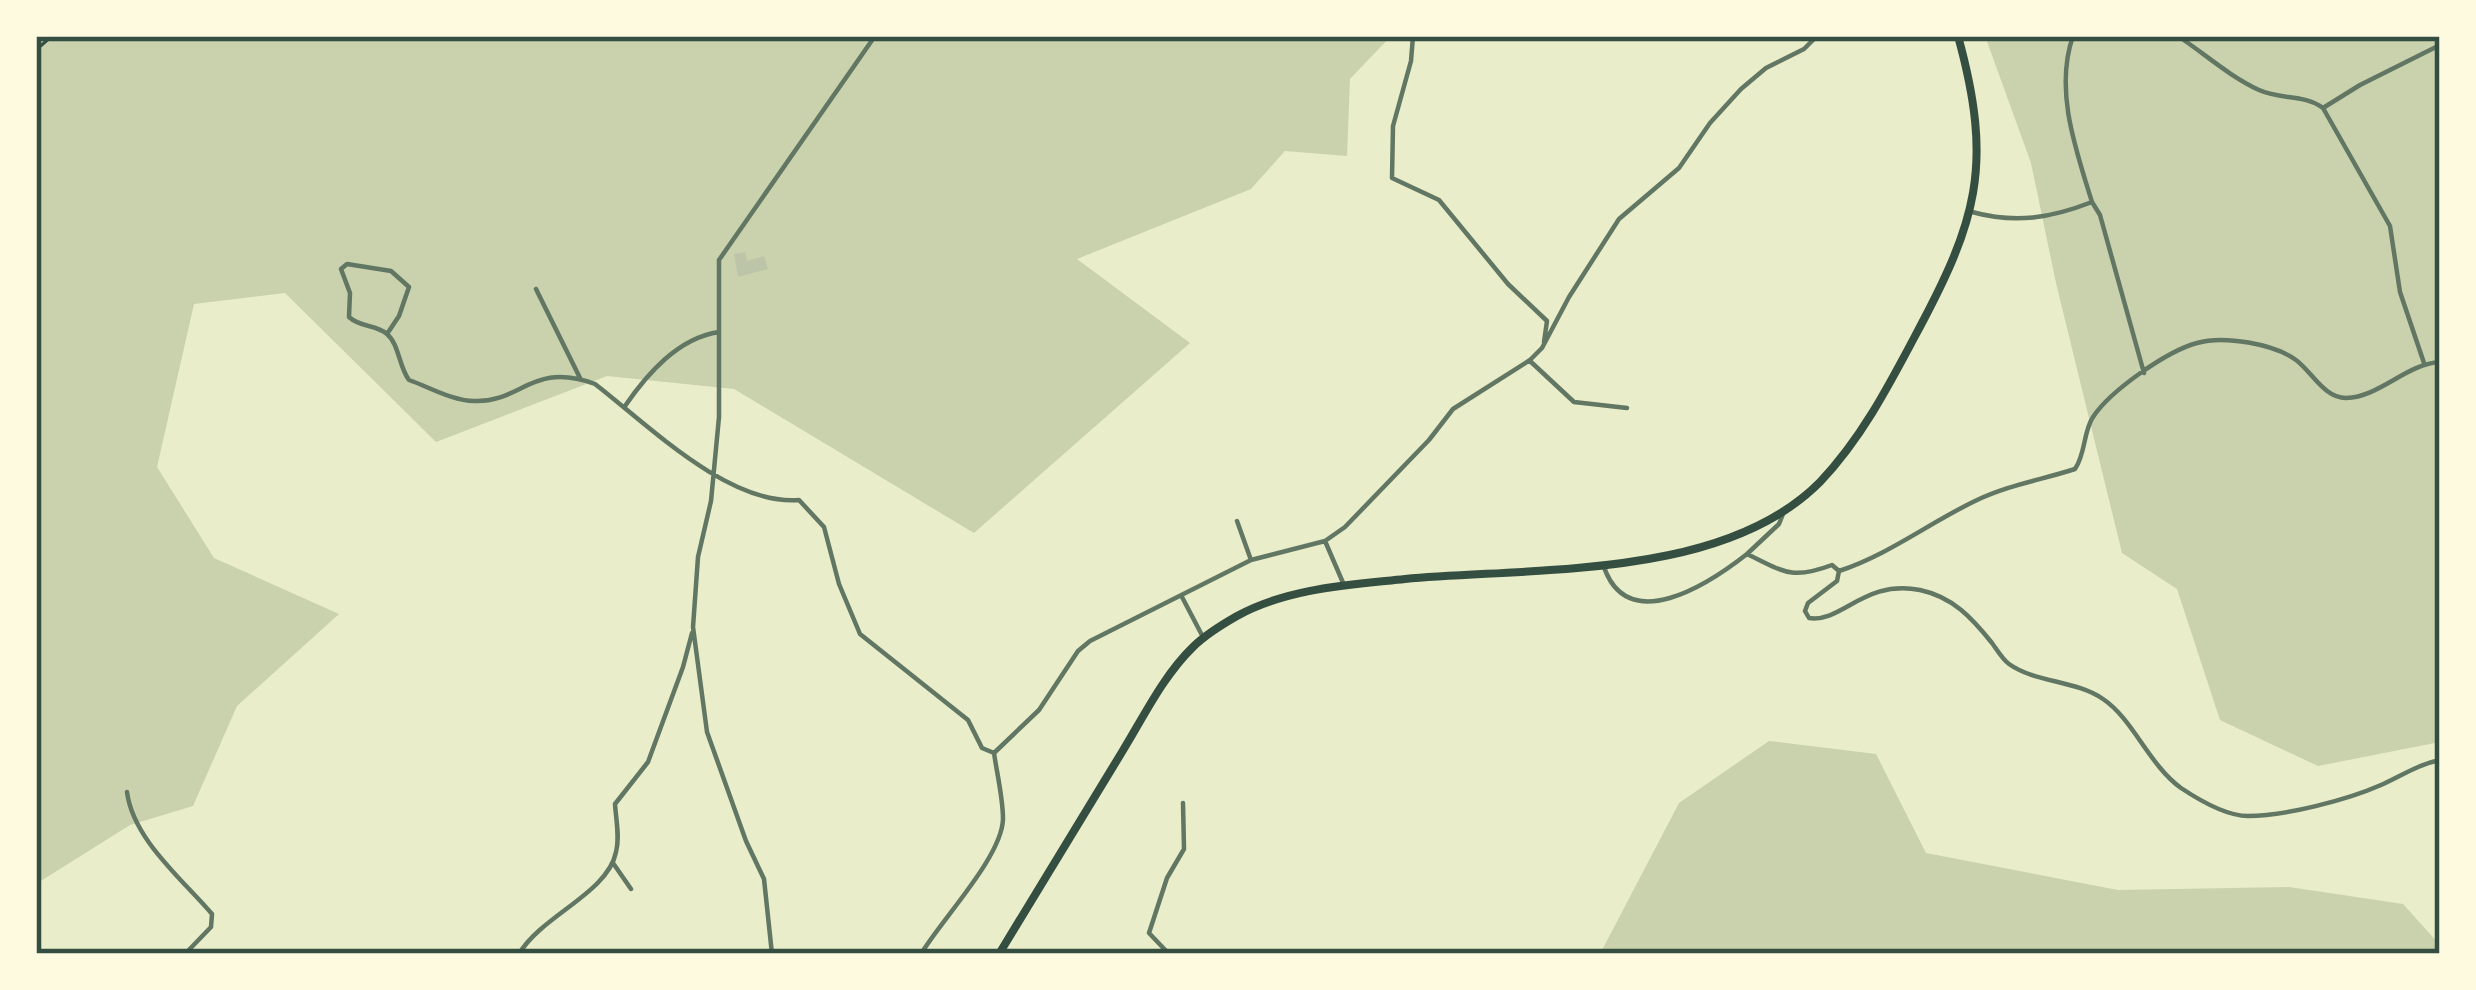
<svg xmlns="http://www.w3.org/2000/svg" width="2476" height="990" font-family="'Crimson Pro',serif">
  <rect width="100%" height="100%" fill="#e9edc9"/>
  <!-- green -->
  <path fill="#cad2ad" d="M36,36H1391L1350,79L1347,156L1285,151L1251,189L1077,259L1190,343L974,533L734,389L607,376L436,442L285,293L194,304L157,467L214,558L339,614L237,706L193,806L130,825L36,884Z
    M1985,36H2440V742L2318,766L2220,720L2177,589L2122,553L2056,283L2031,163Z
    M1769,741L1876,754L1926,853L2118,890L2289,887L2403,904L2440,945V954H1600L1679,803Z"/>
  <!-- building -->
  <path fill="#bcc5a7" d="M745,252L747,261L764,256L768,269L738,277L734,254Z"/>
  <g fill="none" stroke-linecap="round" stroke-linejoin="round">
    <!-- path -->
    <path stroke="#344e41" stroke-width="3" d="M36,50L52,36"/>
    <!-- minor -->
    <path stroke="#617663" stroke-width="4.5" d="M1413,36L1411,61L1393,126L1392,178L1439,200L1508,284L1547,321L1544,342
      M2178,36C2205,54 2229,76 2259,90C2281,100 2304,94 2323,108L2390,226L2400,292L2424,363
      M2323,108L2360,85L2440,45
      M2092,202L2100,215L2144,373
      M1972,212C2016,224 2051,218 2092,202C2076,150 2054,90 2073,36
      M536,289L580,378
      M387,334L399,316L409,287L391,271L347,264L341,269L350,293L349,317C361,328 375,324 387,334C399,344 399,367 409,380C429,387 453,401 474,401C522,403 531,361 595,384C648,425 729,506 799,500L824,527L839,584L860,634L968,720L982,748L994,753
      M1530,361L1574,402L1627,408
      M625,406C647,374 678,338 719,332
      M1237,521L1251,560
      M1325,541L1344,585
      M1747,554L1779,524L1783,514
      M1603,564C1626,639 1710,583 1747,554C1784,572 1792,580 1832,565L1839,571L1837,581L1808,603L1805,611L1809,618C1842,623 1864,579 1920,590C1953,597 1972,618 1992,643C1997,650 2003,660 2009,664C2036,683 2075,680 2103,699C2133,719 2149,765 2181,788C2199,800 2226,816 2248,816C2285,816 2347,800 2381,785C2401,776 2419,764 2440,760
      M1839,571C1888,555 1929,523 1975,501C2008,485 2041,480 2075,469C2086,453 2083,432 2093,417C2110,391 2167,351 2197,343C2224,335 2274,344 2296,360C2312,372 2324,398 2346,398C2380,397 2406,364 2440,362
      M1182,597L1204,639
      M127,792C133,839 182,879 212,914L211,927L185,954
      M613,863L631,889
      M519,954C541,916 608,893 616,852C620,837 616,820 615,804L648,762L683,667L692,633
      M772,954L764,879L746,841L707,732L693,627L698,557L711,501L719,417V260L875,36
      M921,954C941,920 1002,857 1003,819C1003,798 997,774 994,753L1039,710L1078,651L1090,641L1251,560L1325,541L1345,527L1429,440L1453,409L1530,360L1542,348L1569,297L1619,219L1679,168L1710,123L1741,89L1766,68L1804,49L1817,36
      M1169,954L1149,933L1167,878L1184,849L1183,803"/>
    <!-- trunk -->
    <path stroke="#344e41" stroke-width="8" d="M999,954C1040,887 1081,820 1122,752C1143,718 1163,676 1193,647C1204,636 1223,624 1237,616C1288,588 1349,585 1405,579C1534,567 1723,580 1820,482C1860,440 1887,389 1914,338C1977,221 1994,167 1958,36"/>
  </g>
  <!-- border -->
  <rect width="2476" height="990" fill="none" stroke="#fefae0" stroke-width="78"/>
  <rect x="39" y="39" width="2398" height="912" fill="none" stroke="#344e41" stroke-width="4.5"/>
</svg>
